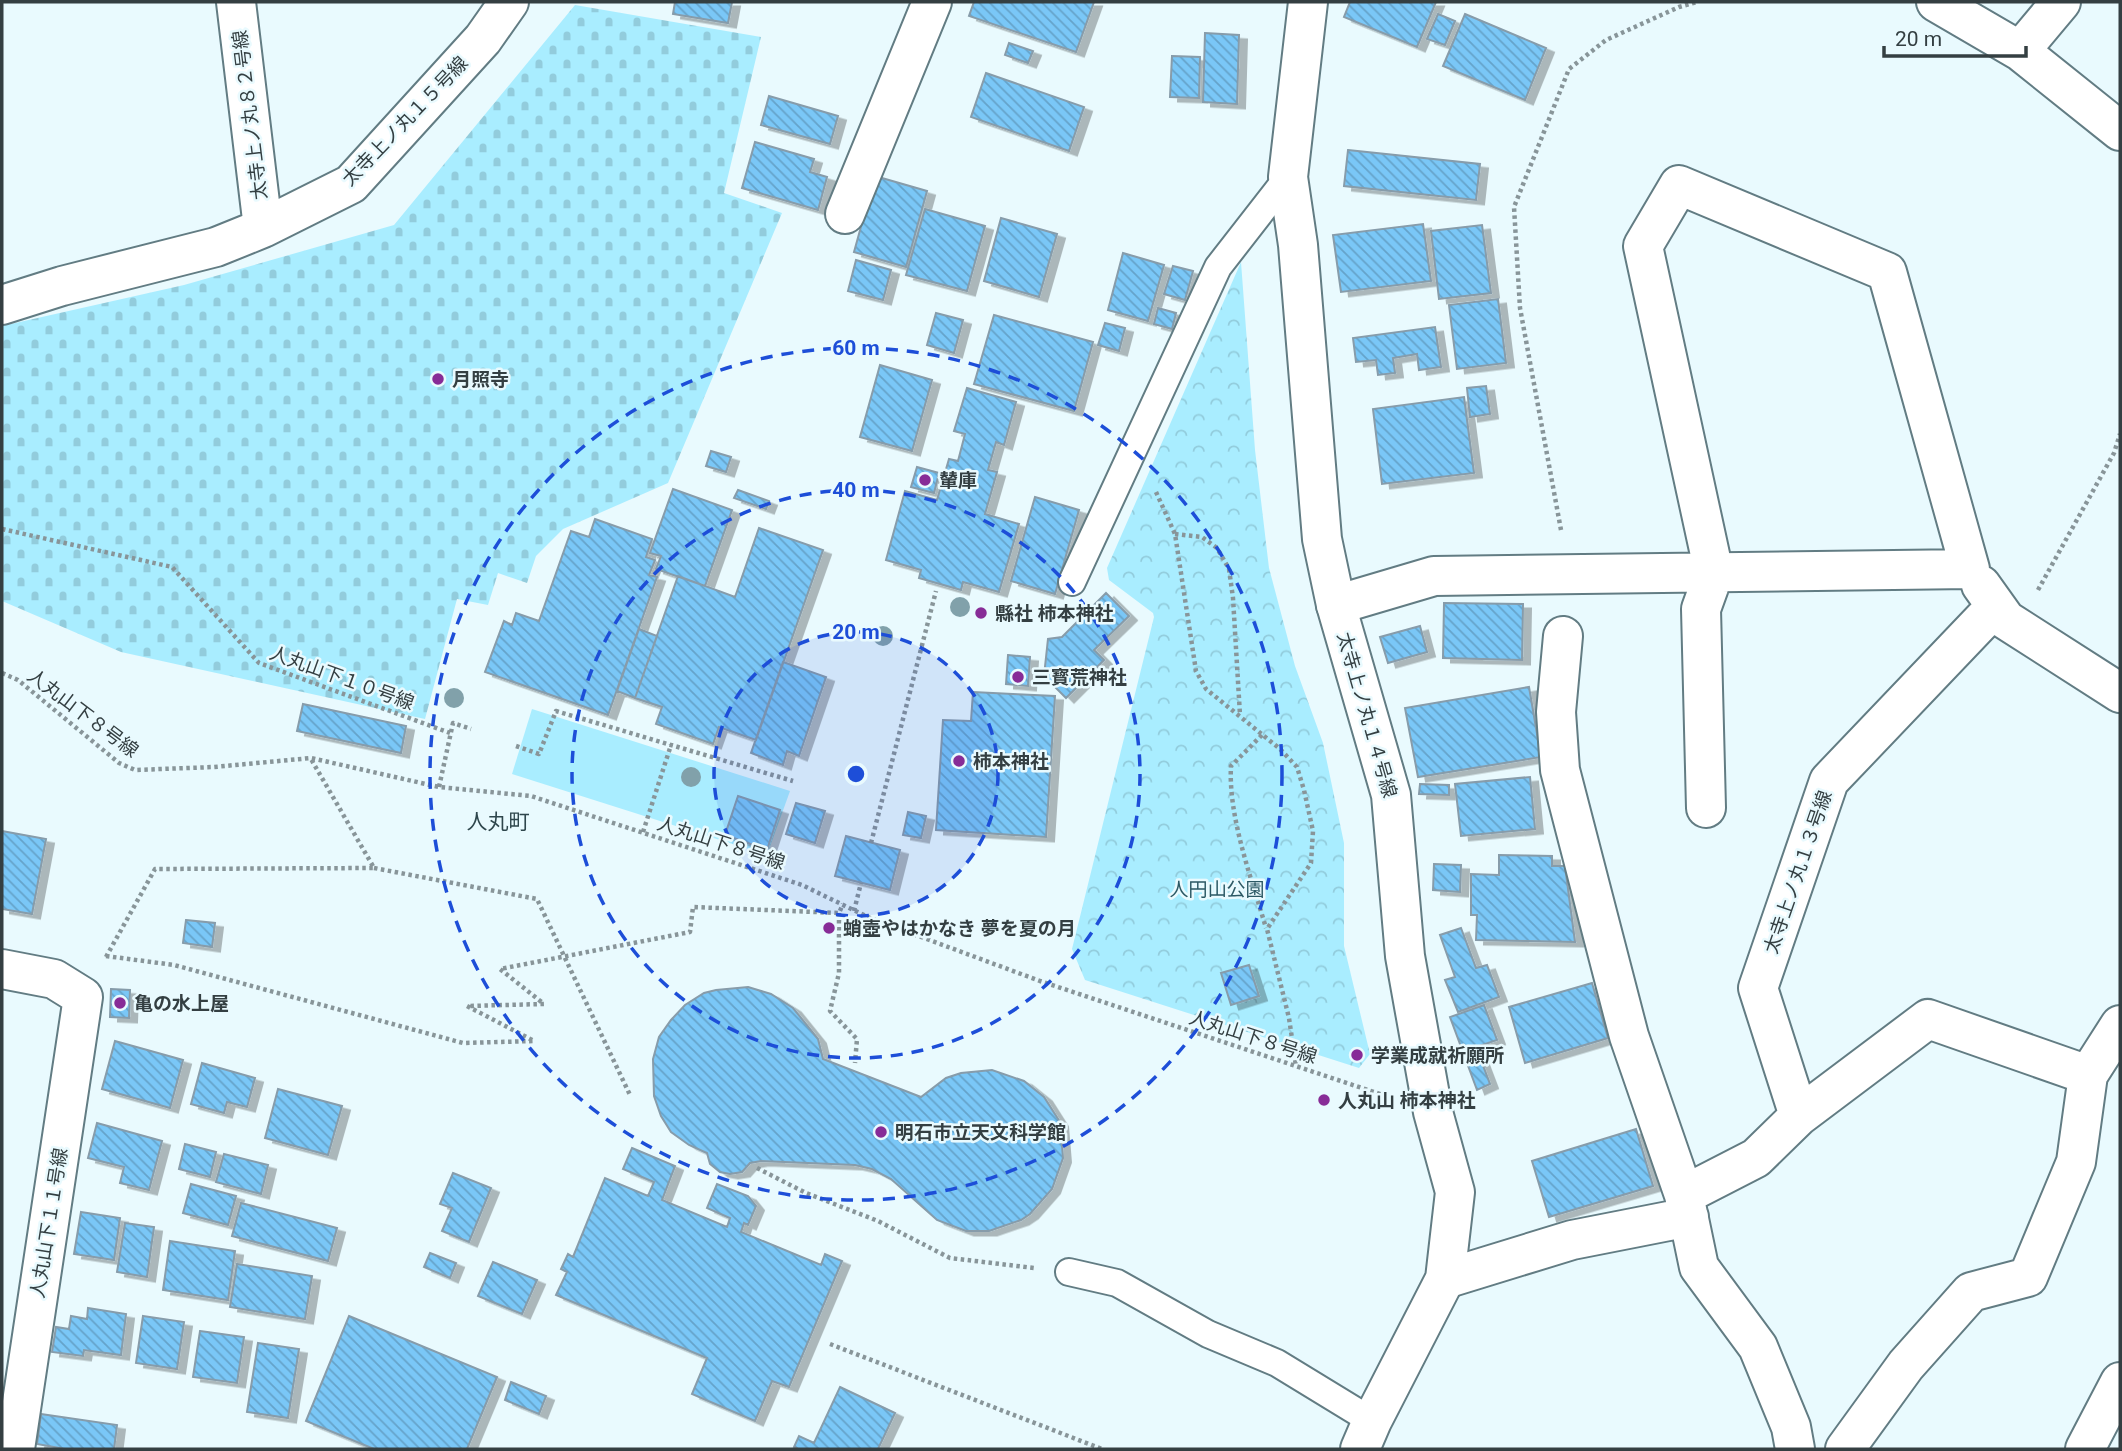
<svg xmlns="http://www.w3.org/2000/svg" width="2122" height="1451" font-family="Roboto,'Noto Sans JP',sans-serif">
  <defs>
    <pattern id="forest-crowns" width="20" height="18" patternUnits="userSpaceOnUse" patternTransform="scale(1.75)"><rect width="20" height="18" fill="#a9edff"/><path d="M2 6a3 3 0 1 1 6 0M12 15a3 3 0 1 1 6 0" fill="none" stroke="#92ccdc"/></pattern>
    <pattern id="cemetery-stones" width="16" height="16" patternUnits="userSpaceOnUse" patternTransform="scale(1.75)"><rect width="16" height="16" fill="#a9edff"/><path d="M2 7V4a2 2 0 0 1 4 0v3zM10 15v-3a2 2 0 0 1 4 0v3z" fill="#92ccdc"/></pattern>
    <pattern id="building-back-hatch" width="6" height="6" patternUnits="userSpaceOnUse" patternTransform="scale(1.75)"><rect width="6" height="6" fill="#7ac7f7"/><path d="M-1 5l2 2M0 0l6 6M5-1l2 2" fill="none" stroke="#65a3ca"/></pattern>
    <filter id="shadow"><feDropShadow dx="8" dy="4.5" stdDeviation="0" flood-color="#0004"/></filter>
  </defs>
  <rect width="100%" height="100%" fill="#e9fafe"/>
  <!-- forest -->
  <path fill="url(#forest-crowns)" d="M1241,262L1255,450L1269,568L1295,666L1323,743L1344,843V946L1370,1054L1359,1068L1085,980L1072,949L1154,617L1153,613L1109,580L1107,568Z"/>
  <!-- cemetery -->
  <path fill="url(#cemetery-stones)" d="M575,5L761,37L724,193L782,213L668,483L563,529L536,556L527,583L498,573L488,605L457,599L425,719L121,652L2,601V326L184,285L394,225Z"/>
  <!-- garden -->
  <path fill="#a9edff" d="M532,709L790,791L767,855L512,774Z"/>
  <!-- building -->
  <path fill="url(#building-back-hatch)" stroke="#879caa" stroke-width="2" filter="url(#shadow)" d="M675,2H732L728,23L673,14Z
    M974,2H1094L1076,52L969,16Z
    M1350,2H1436L1417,47L1344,17Z
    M1438,14L1455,21L1445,45L1427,39Z
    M1465,14L1546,48L1525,100L1443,66Z
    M1205,33L1239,35L1237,104L1203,102Z
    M1009,43L1033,51L1028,63L1005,55Z
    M1172,56L1200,57L1199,98L1170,97Z
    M986,73L1084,107L1069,151L971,117Z
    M769,96L838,116L830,144L761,125Z
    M755,142L814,159L810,172L827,177L818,210L742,188Z
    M1348,150L1480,164L1476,200L1344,186Z
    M875,176L927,191L906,267L854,252Z
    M925,209L985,226L967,291L906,275Z
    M1001,218L1057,234L1039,297L984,281Z
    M1423,224L1431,281L1341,292L1333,235Z
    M1482,225L1491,293L1439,299L1431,231Z
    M1123,253L1164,265L1148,321L1108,310Z
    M856,260L891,270L883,300L848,291Z
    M1173,266L1193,271L1185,300L1164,294Z
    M1498,299L1506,363L1457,369L1449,305Z
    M1158,308L1176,313L1172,329L1154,324Z
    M936,313L963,320L954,353L927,345Z
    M994,315L1093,342L1074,411L974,384Z
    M1105,323L1125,328L1119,351L1098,345Z
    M1435,327L1441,367L1419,370L1417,354L1393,358L1395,373L1378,375L1376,360L1356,362L1353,338Z
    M880,365L932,380L912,451L860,437Z
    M1486,386L1490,414L1470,417L1467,388Z
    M967,388L1016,402L1004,445L996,442L988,470L997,472L985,514L1019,524L999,592L963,582L961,590L919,578L921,570L886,560L905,491L937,500L949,459L958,461L965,434L954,431Z
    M1464,397L1474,473L1382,484L1373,409Z
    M711,451L731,457L726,472L706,466Z
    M917,467L939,473L934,493L911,487Z
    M673,489L732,510L705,586L656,569L661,556L650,553Z
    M738,490L769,501L766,509L734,498Z
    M1035,497L1079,510L1055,594L1011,581Z
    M595,519L652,539L646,557L655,560L649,575L657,577L608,715L485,672L504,621L512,625L516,613L539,621L571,531L589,537Z
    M759,528L823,550L756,740L719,727L713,744L656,724L662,707L635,698L678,576L735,597Z
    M1106,593L1129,616L1094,650L1104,660L1066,698L1044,676L1048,639L1062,637Z
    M1444,603L1523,604L1522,660L1443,658Z
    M1420,626L1427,652L1388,663L1380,637Z
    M639,629L657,636L635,698L617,691Z
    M1008,655L1030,657L1028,686L1006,684Z
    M783,662L826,677L799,756L787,751L783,765L751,753Z
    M1529,687L1541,757L1418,777L1405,708Z
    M973,692L1055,696L1046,837L936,830L943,720L971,721Z
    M303,704L406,726L401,753L297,731Z
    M1530,777L1535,829L1461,836L1455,784Z
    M1420,784L1449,785V795L1419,794Z
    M738,796L780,810L767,850L725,835Z
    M796,803L825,811L815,843L786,834Z
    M908,812L926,816L921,838L903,835Z
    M2,831L46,839L32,914L2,909Z
    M846,836L900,850L890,890L835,876Z
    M1499,855L1552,856V866H1565L1575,942L1476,940L1477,915H1471V874L1499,875Z
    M1434,864L1461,865L1460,892L1433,890Z
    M186,920L215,923L212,947L183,943Z
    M1461,928L1476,968L1487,965L1499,997L1458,1012L1445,980L1455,977L1440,935Z
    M1249,965L1259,996L1231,1005L1221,973Z
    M1592,983L1608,1038L1525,1063L1509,1007Z
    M748,987L771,994L793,1008L818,1039L823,1059L921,1097L946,1078L961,1073L992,1070L1024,1081L1044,1097L1060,1122L1063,1158L1052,1189L1030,1214L1021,1220L989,1231H966L937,1220L891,1179L872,1169L855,1165L761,1161L750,1163L742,1172L730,1174L720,1172L710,1164L707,1153L689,1145L671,1132L661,1116L654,1096L653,1059L659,1037L671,1020L685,1005L704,993L716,990Z
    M111,989L130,990L129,1018L110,1017Z
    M1484,1005L1497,1040L1476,1047L1490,1084L1477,1090L1450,1017Z
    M115,1041L183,1060L170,1108L102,1089Z
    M202,1063L255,1078L247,1107L227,1102L224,1113L191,1104Z
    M278,1089L342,1106L328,1155L265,1138Z
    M97,1123L162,1141L149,1190L120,1183L124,1167L88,1158Z
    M1636,1129L1653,1186L1549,1217L1532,1161Z
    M185,1144L216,1152L210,1177L179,1169Z
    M632,1148L675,1166L662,1200L727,1227L730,1218L707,1208L717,1184L748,1196L756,1206L748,1225L744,1223L741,1232L821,1265L825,1254L842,1261L789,1387L772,1381L755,1421L692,1394L707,1358L556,1295L567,1272L561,1269L568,1254L573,1257L605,1178L648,1196L654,1182L623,1169Z
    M224,1154L268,1165L261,1194L216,1182Z
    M453,1173L491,1188L469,1242L442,1231L452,1208L440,1204Z
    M191,1184L236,1196L228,1225L183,1213Z
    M241,1203L337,1228L328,1261L232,1236Z
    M81,1212L120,1218L114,1260L74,1254Z
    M125,1223L154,1227L147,1277L117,1272Z
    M170,1241L235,1251L228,1300L163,1290Z
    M430,1253L456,1263L450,1278L424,1267Z
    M493,1262L537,1280L522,1314L478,1296Z
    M237,1264L312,1276L305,1319L230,1307Z
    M88,1308L126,1314L121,1355L84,1350L83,1356L52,1352L56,1327L69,1329L71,1316L87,1319Z
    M143,1316L184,1322L177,1369L136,1363Z
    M349,1316L497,1377L467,1449H374L306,1421Z
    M200,1331L244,1337L237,1383L193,1377Z
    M258,1343L299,1349L288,1418L247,1412Z
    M511,1382L546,1396L539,1414L505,1400Z
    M840,1387L895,1413L878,1449H798L794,1447L799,1436L814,1443Z
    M41,1414L117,1425L114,1449H65L37,1444Z"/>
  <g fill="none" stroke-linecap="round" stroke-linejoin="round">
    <!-- lane casing -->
    <g stroke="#627c83" stroke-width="30">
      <path id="lane" d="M1072,582L1218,267L1288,177
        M1069,1272L1117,1283L1208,1334L1277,1363L1372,1421"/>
    </g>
    <!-- street casing -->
    <g stroke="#627c83" stroke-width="42">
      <path id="street" d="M236,2L263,228
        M1936,2L2020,51L2120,131
        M2020,51L2061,2
        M845,214L932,2
        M2,305L62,286L216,247L263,228L351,184L483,39L509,2
        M1981,585L2006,620L2120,693
        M1336,605L1434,576L1970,569L1887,272L1679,185L1643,246L1714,573L1701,609L1706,808
        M1563,636L1556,712L1560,770L1629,1036L1684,1195L1699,1267L1758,1347L1791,1427L1795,1449
        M2,969L54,979L83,997L15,1449
        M1799,1116L1928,1019L2088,1075
        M1684,1195L1756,1158L1799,1116L1758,988L1829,781L1996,606
        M1445,1279L1572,1240L1689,1217
        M1845,1449L1906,1365L1971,1292L2028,1277L2076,1162L2088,1075L2120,1025
        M2085,1449L2120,1382"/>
    </g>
    <!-- secondary casing -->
    <g stroke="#627c83" stroke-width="42">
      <path id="secondary" d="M1308,2L1288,177L1298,245L1322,539L1336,605L1391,795L1405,956L1433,1112L1455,1192L1445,1279L1372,1421L1360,1449"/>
    </g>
    <!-- path -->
    <path stroke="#889599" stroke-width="4.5" stroke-dasharray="3.5 3.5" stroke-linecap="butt" d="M1156,492L1175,534L1196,671L1206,689L1280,749L1297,767L1304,790L1313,831L1311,863L1267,929L1289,1018L1296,1066
      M2,529L172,567L259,663L450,733
      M1561,530L1520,308L1514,207L1569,69L1606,40L1679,7L1697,2
      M1175,534L1202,537L1217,548L1229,569L1233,598L1240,715
      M2038,590L2114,453L2120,434
      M2,673L18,680L119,763L135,770L214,767L311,758L439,787L531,796L802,885L870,918L1040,981L1386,1096
      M1262,735L1231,766C1228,817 1252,880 1266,928
      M516,746L539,754L556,711L793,781
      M439,787L453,723L471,729
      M643,832L671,745
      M871,843L936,591
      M374,868L537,899L630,1095
      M854,911L861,883
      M839,913V973L830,1011L857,1039L855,1063
      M106,956L174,965L463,1043L534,1041L467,1006L544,1004L500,969L690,932L693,907L839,913L843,904
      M106,957L155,869L374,868L311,759
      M757,1168L806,1193L878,1221L950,1258L1034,1268
      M830,1344L1102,1449"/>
    <!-- lane -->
    <use href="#lane" stroke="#fff" stroke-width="26"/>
    <!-- street -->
    <use href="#street" stroke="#fff" stroke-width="38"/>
    <!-- secondary -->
    <use href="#secondary" stroke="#fff" stroke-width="38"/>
  </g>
  <!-- trees -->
  <g fill="#81a1aa">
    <circle cx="960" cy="607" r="10"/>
    <circle cx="883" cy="636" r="10"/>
    <circle cx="454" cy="698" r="10"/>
    <circle cx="691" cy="777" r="10"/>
  </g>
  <!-- distance rings -->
  <circle cx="856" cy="774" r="142" fill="#1d4ed8" fill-opacity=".12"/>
  <g fill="none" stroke="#1d4ed8" stroke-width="3.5" stroke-dasharray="12 9">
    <circle cx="856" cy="774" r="142"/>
    <circle cx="856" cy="774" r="284"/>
    <circle cx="856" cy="774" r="426"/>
  </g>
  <!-- markers -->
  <g fill="#872c97" stroke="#e9fafe" stroke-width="2.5">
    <circle cx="438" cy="379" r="7"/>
    <circle cx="925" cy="480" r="7"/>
    <circle cx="981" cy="613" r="7"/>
    <circle cx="1018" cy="677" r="7"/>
    <circle cx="959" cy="761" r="7"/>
    <circle cx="829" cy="928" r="7"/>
    <circle cx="120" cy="1003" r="7"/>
    <circle cx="1357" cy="1055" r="7"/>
    <circle cx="1324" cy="1100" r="7"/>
    <circle cx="881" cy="1132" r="7"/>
  </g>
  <g text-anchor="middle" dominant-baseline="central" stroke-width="5" stroke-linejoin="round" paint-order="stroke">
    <!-- street labels -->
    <g font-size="19" fill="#343f42" stroke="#e9fafe">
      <text transform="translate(250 115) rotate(-97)">太寺上ノ丸８２号線</text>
      <text transform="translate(405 121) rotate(-46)">太寺上ノ丸１５号線</text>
      <text transform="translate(342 678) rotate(20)">人丸山下１０号線</text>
      <text transform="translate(83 713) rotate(37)">人丸山下８号線</text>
      <text transform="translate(1367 715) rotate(74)">太寺上ノ丸１４号線</text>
      <text transform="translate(721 843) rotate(18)">人丸山下８号線</text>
      <text transform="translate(1798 872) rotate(-71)">太寺上ノ丸１３号線</text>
      <text transform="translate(1253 1037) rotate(18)">人丸山下８号線</text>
      <text transform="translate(49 1223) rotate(-81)">人丸山下１１号線</text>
    </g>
    <!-- poi labels -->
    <g font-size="19" font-weight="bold" fill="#343f42" stroke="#e9fafe" text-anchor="start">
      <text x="452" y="379">月照寺</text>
      <text x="939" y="480">輦庫</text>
      <text x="995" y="613">縣社 柿本神社</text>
      <text x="1032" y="677">三寳荒神社</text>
      <text x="973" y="761">柿本神社</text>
      <text x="843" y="928">蛸壺やはかなき 夢を夏の月</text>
      <text x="134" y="1003">亀の水上屋</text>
      <text x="1371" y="1055">学業成就祈願所</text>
      <text x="1338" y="1100">人丸山 柿本神社</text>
      <text x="895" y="1132">明石市立天文科学館</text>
    </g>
    <!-- park labels -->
    <g font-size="19" fill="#2c5965" stroke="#e9fafe">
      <text x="1217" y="889">人円山公園</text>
    </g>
    <!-- neighbourhood labels -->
    <g font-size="21" fill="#2e464c" stroke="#e9fafe">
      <text x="498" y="822">人丸町</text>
    </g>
  </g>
  <circle cx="856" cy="774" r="10" fill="#1d4ed8" stroke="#e9fafe" stroke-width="3.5"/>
  <g font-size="21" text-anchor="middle" font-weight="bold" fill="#1d4ed8" stroke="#e9fafe" stroke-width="5" stroke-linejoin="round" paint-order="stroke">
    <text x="856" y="355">60 m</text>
    <text x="856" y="497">40 m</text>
    <text x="856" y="639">20 m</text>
  </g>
  <!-- border -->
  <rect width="2122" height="1451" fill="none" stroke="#343f42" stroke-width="7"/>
  <!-- scale -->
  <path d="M1884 46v10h142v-10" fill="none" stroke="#343f42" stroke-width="3.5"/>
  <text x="1895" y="46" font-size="21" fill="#343f42" stroke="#e9fafe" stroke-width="5" paint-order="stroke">20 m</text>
</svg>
